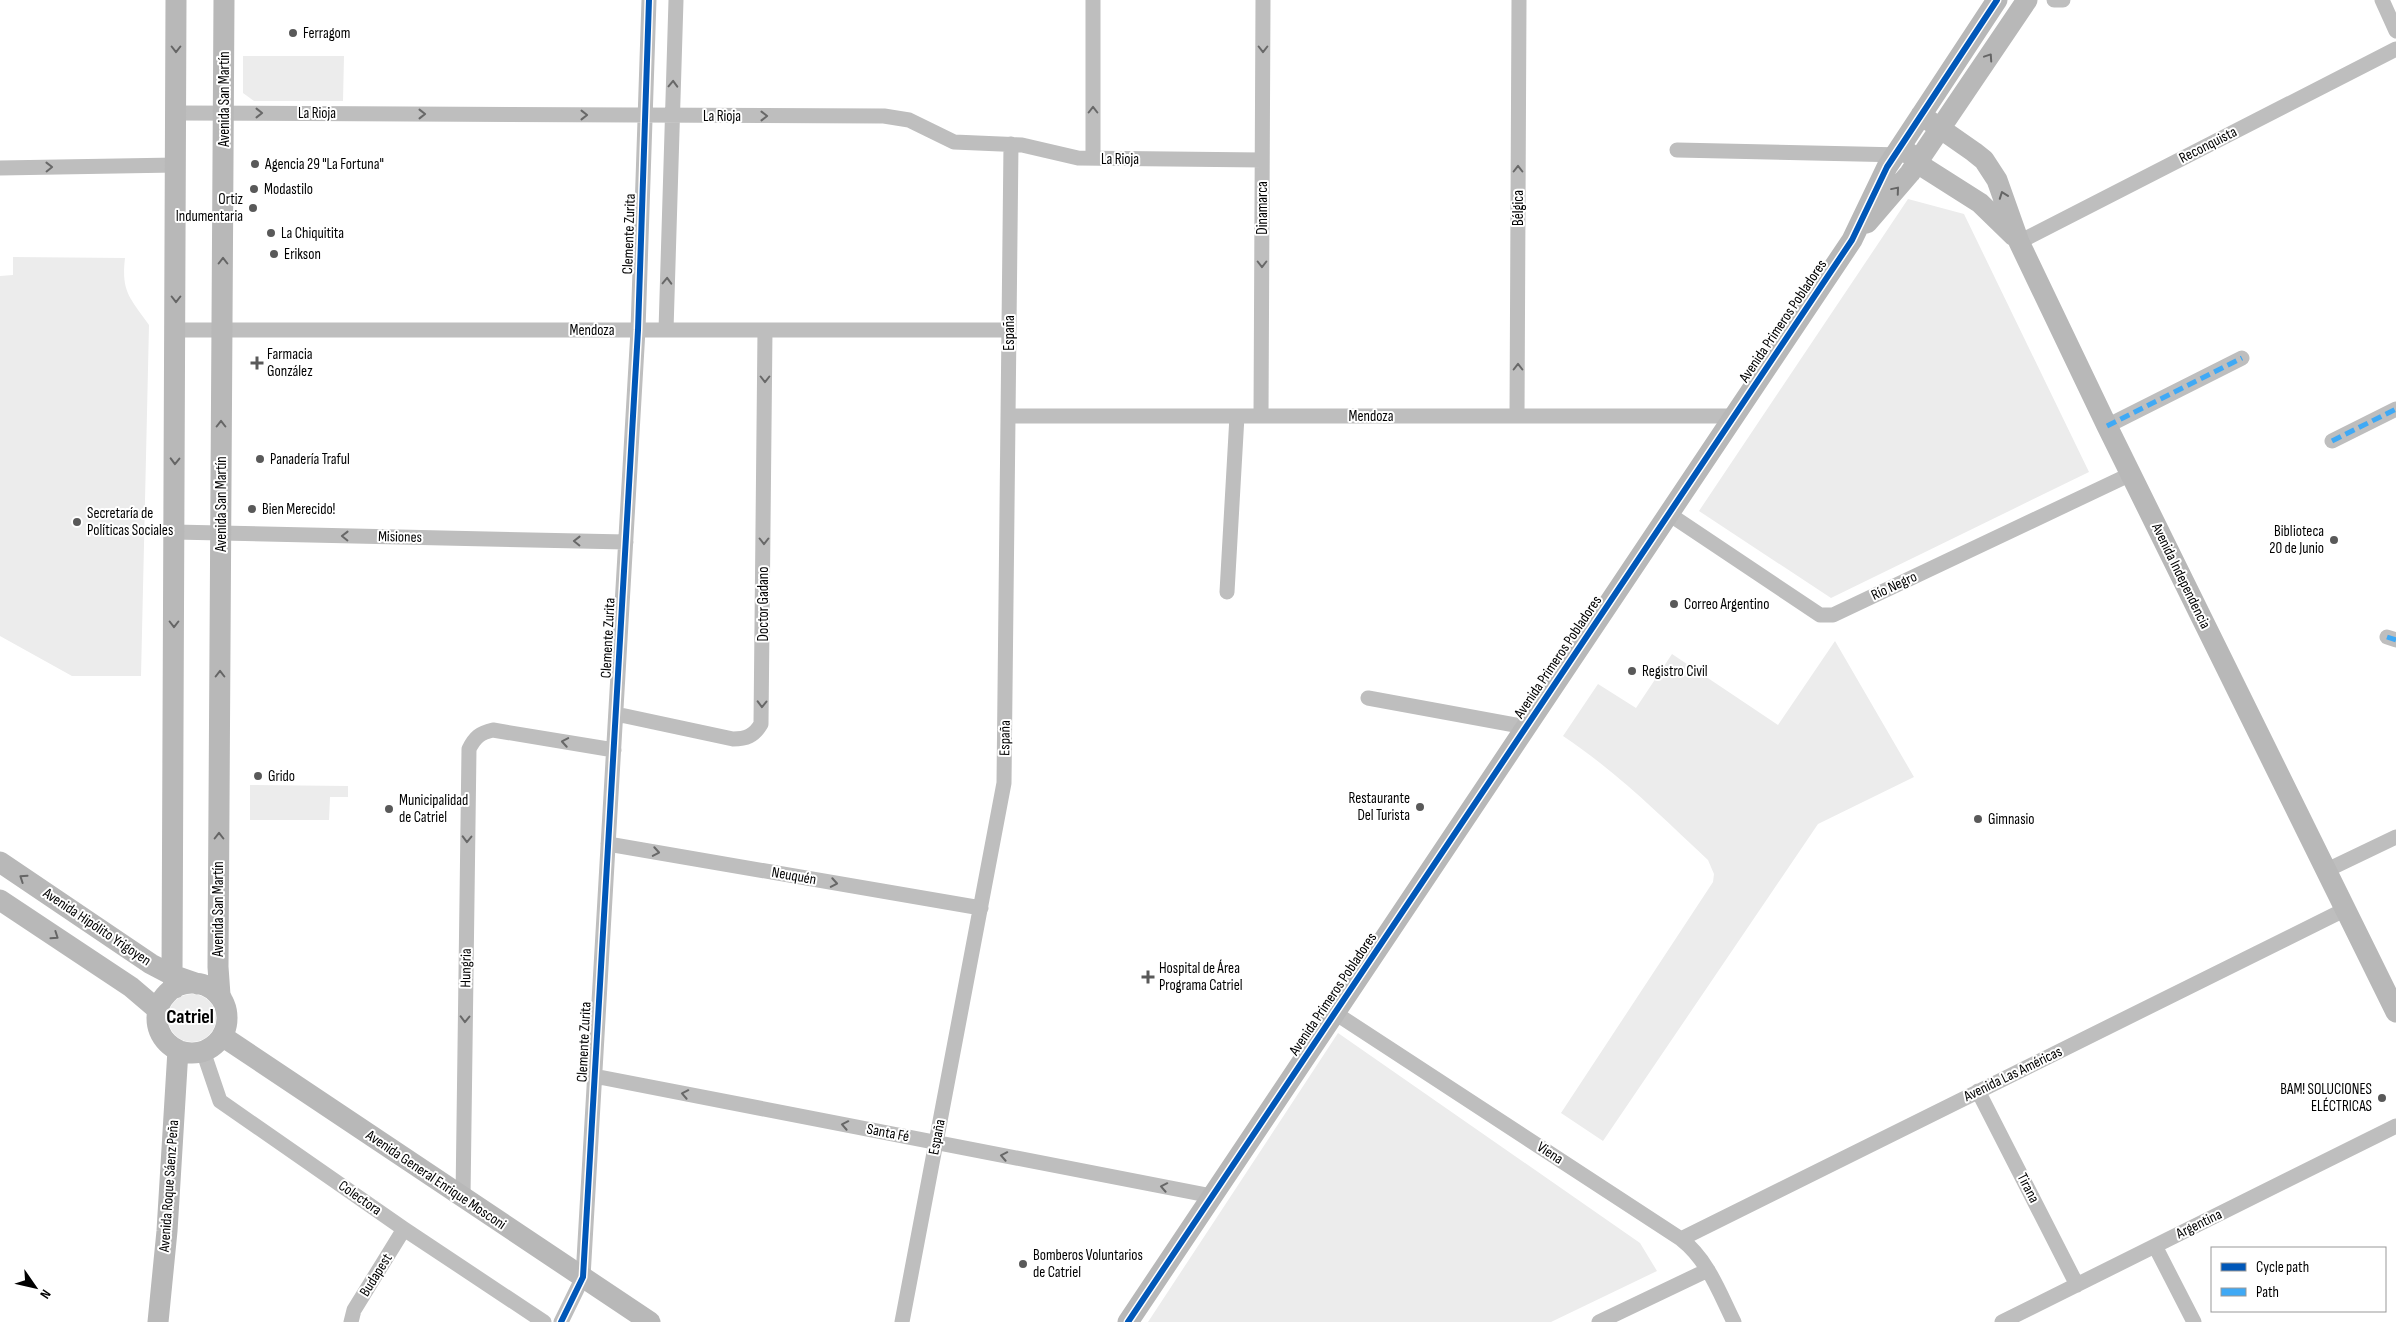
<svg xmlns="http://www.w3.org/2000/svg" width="2396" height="1322" font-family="'Sofia Sans Condensed',sans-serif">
  <rect width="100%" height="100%" fill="#fff"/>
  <!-- green -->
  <path fill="#ececec" d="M243,56H344L343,101H254L243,93Z
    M1908,199L1964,214L2089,472L1831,598L1699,511Z
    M13,257L125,258C121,292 130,298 149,325L141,676H72L0,636V276L13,275Z
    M1835,641L1914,777L1818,824L1603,1141L1561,1113L1713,882L1714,874L1708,860C1661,816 1617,772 1563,736L1598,684L1636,708L1672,654L1778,725Z
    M250,785L348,786V797H330L329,820H250Z
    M168 1018a24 24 0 1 1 48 0a24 24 0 1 1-48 0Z
    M1338,1033L1640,1243L1657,1271L1551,1322H1148Z"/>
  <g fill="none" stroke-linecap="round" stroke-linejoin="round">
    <!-- street -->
    <path stroke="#bebebe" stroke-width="15" d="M1093,0V158
      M2054,0H2063
      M2382,0L2396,31
      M176,113L884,116L909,120L954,142L1022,145L1078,158L1262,160
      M1677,150L1903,155
      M0,168L176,165
      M2019,242L2396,49
      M176,330H1009
      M666,330L676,0
      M1008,416H1734
      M1261,416L1263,0
      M1517,416L1519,0
      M2107,426L2242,358
      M2332,441L2396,409
      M1669,514L1820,615H1833L2131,474
      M174,532L626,542
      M1227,592L1237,416
      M2387,637L2396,640
      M1368,698L1526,727
      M616,714L733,739C746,739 754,736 761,724L765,330
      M608,844L981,908
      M2325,871L2396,837
      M1335,1013L1681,1239C1708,1260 1719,1292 1734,1322
      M203,1051L220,1101L404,1229L544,1322
      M594,1076L1212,1196
      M1978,1091L2077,1285
      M463,1198L469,749C475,737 480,733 493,730L614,750
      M1681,1239L2344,910
      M2155,1246L2194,1322
      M351,1322L354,1310L404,1229
      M561,1322L583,1277L638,330L649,0
      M902,1322L1004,783L1011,144
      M1599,1322L1708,1270
      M2002,1322L2396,1126"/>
    <!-- secondary -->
    <path stroke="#b8b8b8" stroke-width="21" d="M224,0L218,967L220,995L225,1006
      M1921,115L1974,152L1984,160L1997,180L2019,242L2107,426L2396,1012
      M1909,153L1917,163L1980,203L2014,236
      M1867,223L1910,173L2027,0
      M0,862L151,964L172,975L198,984
      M0,900L131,987L158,1010
      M157 1018a35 35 0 1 1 70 0a35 35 0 1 1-70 0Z
      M175,988L172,975L176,0
      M222,1036L650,1322
      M158,1322L167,1231L178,1050
      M1128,1322L1852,240L1887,167L1997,0"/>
    <!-- quiet -->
    <path stroke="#3fa9f5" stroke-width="5" stroke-dasharray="10 5" stroke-linecap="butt" d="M2107,426L2242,358
      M2332,441L2396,409
      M2387,637L2396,640"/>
    <!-- cycleway casing -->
    <g stroke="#fff" stroke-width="9">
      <path id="cycleway" d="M561,1322L583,1277L638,330L649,0
        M1128,1322L1852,240L1887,167L1997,0"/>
    </g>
    <!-- cycleway -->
    <use href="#cycleway" stroke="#0057b8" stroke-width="6"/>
  </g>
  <!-- one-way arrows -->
  <defs><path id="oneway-chevron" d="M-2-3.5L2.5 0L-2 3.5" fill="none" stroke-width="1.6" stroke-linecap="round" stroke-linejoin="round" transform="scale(1.25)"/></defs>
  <g stroke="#656565">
    <use href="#oneway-chevron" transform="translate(176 49) rotate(90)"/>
    <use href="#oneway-chevron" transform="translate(1989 57) rotate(-56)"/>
    <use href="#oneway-chevron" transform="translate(1896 190) rotate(-50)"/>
    <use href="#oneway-chevron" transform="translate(2003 195) rotate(-110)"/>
    <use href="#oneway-chevron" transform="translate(223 261) rotate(-90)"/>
    <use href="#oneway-chevron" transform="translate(176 299) rotate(90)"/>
    <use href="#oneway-chevron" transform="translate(221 424) rotate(-90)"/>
    <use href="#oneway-chevron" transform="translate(175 461) rotate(91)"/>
    <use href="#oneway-chevron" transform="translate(174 624) rotate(90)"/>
    <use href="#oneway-chevron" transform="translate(220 674) rotate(-90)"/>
    <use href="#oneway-chevron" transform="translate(219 836) rotate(-90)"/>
    <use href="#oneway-chevron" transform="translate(23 878) rotate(-146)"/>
    <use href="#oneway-chevron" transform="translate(55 936) rotate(34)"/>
  </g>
  <g stroke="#686868">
    <use href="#oneway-chevron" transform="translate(1263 49) rotate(90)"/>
    <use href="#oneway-chevron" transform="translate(673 84) rotate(-88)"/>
    <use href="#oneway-chevron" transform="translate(1093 110) rotate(-90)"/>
    <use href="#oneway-chevron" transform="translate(259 113)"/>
    <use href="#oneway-chevron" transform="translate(422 114)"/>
    <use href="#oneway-chevron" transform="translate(584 115)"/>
    <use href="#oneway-chevron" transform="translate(764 116)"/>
    <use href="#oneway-chevron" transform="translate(49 167) rotate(-1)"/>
    <use href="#oneway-chevron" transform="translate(1518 169) rotate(-90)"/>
    <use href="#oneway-chevron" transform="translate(1262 264) rotate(90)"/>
    <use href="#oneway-chevron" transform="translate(667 281) rotate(-88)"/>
    <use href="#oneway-chevron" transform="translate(1518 367) rotate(-90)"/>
    <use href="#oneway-chevron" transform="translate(765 379) rotate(90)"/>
    <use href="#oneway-chevron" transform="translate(345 536) rotate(-179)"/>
    <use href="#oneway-chevron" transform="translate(577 541) rotate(-179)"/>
    <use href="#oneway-chevron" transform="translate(764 541) rotate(90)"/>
    <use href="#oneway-chevron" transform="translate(762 704) rotate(91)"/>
    <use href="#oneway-chevron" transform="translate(565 742) rotate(-170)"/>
    <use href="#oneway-chevron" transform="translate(467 839) rotate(91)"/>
    <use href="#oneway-chevron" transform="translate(656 852) rotate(10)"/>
    <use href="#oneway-chevron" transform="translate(834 883) rotate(10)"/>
    <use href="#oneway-chevron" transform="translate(465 1019) rotate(91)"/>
    <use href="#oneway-chevron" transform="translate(685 1094) rotate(-169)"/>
    <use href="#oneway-chevron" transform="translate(845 1125) rotate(-169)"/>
    <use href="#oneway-chevron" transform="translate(1004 1156) rotate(-169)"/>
    <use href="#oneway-chevron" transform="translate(1164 1187) rotate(-169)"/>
  </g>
  <!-- markers -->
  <g fill="#595959" stroke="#fff" stroke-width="2">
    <circle cx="293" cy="33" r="5"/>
    <circle cx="255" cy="164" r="5"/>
    <circle cx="254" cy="189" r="5"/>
    <circle cx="253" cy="208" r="5"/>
    <circle cx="271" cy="233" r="5"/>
    <circle cx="274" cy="254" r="5"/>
    <path d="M254.5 355.5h5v5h5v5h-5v5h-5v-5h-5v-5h5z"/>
    <circle cx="260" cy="459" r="5"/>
    <circle cx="252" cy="509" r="5"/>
    <circle cx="77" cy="522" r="5"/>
    <circle cx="2334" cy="540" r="5"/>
    <circle cx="1674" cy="604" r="5"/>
    <circle cx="1632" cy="671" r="5"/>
    <circle cx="258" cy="776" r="5"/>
    <circle cx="1420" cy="807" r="5"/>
    <circle cx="389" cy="809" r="5"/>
    <circle cx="1978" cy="819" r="5"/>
    <path d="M1145.5 969.5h5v5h5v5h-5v5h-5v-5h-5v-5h5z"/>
    <circle cx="2382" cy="1098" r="5"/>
    <circle cx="1023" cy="1264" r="5"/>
  </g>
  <g text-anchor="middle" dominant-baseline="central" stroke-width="4" stroke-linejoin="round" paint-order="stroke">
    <!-- poi labels -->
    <g font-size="15" fill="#000" stroke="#fff" text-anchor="start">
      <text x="303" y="33">Ferragom</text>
      <text x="265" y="164">Agencia 29 "La Fortuna"</text>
      <text x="264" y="189">Modastilo</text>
      <text x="243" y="199" text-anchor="end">Ortiz<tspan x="243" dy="17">Indumentaria</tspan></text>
      <text x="281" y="233">La Chiquitita</text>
      <text x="284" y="254">Erikson</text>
      <text x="267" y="354">Farmacia<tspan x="267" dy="17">González</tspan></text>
      <text x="270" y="459">Panadería Traful</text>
      <text x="262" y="509">Bien Merecido!</text>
      <text x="87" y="513">Secretaría de<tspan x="87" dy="17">Políticas Sociales</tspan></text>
      <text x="2324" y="531" text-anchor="end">Biblioteca<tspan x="2324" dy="17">20 de Junio</tspan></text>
      <text x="1684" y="604">Correo Argentino</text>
      <text x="1642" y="671">Registro Civil</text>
      <text x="268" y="776">Grido</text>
      <text x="1410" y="798" text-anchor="end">Restaurante<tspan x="1410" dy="17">Del Turista</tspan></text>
      <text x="399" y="800">Municipalidad<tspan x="399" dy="17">de Catriel</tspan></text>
      <text x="1988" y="819">Gimnasio</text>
      <text x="1159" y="968">Hospital de Área<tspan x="1159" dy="17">Programa Catriel</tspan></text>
      <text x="2372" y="1089" text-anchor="end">BAM! SOLUCIONES<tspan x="2372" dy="17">ELÉCTRICAS</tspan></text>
      <text x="1033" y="1255">Bomberos Voluntarios<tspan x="1033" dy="17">de Catriel</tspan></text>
    </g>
    <!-- street labels -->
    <g font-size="15" fill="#000" stroke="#fff">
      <text transform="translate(224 99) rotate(-90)">Avenida San Martín</text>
      <text x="317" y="113">La Rioja</text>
      <text x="722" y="116">La Rioja</text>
      <text transform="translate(2208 145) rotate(-27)">Reconquista</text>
      <text x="1120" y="159">La Rioja</text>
      <text transform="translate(1262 208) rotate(-90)">Dinamarca</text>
      <text transform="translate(1518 208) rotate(-90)">Bélgica</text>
      <text transform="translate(629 234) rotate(-88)">Clemente Zurita</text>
      <text transform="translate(1783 321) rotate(-56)">Avenida Primeros Pobladores</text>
      <text x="592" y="330">Mendoza</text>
      <text transform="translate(1009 333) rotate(-90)">España</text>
      <text x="1371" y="416">Mendoza</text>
      <text transform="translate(221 504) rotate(-90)">Avenida San Martín</text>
      <text transform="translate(400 537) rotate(1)">Misiones</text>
      <text transform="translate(2181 576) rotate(64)">Avenida Independencia</text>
      <text transform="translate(1894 586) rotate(-25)">Río Negro</text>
      <text transform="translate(763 604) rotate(-90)">Doctor Gadano</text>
      <text transform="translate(608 638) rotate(-87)">Clemente Zurita</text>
      <text transform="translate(1558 657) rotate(-56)">Avenida Primeros Pobladores</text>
      <text transform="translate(1005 738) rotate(-89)">España</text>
      <text transform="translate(794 876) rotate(10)">Neuquén</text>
      <text transform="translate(218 909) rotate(-90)">Avenida San Martín</text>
      <text transform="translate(97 927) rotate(34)">Avenida Hipólito Yrigoyen</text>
      <text transform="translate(466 968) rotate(-89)">Hungria</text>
      <text transform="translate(1333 994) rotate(-56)">Avenida Primeros Pobladores</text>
      <text transform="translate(584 1042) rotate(-87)">Clemente Zurita</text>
      <text transform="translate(2013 1074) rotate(-26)">Avenida Las Américas</text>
      <text transform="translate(888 1133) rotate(11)">Santa Fé</text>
      <text transform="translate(937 1137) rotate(-79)">España</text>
      <text transform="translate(1550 1153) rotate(33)">Viena</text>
      <text transform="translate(436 1180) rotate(34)">Avenida General Enrique Mosconi</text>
      <text transform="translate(169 1186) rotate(-86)">Avenida Roque Sáenz Peña</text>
      <text transform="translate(2028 1188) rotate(63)">Tirana</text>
      <text transform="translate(360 1198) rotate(35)">Colectora</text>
      <text transform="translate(2199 1224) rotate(-26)">Argentina</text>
      <text transform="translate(376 1275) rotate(-58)">Budapest</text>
    </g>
    <!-- district labels -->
    <g font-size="20" font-weight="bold" fill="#000" stroke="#fff">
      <text x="190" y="1017">Catriel</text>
    </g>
  </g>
  <!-- legend -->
  <rect x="2211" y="1247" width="175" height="65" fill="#ffffff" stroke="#999999"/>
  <rect x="2221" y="1263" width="25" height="8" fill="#0057b8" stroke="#999999"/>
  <text x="2256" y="1272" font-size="15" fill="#000000">Cycle path</text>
  <rect x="2221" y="1288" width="25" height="8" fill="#3fa9f5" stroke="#999999"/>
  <text x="2256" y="1297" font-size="15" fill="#000000">Path</text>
  <!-- north arrow -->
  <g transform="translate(35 1287) rotate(124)" stroke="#ffffff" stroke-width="4" paint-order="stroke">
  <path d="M0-4L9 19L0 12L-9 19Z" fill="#000000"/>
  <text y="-8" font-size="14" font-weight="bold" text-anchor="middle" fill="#000000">N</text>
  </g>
</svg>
